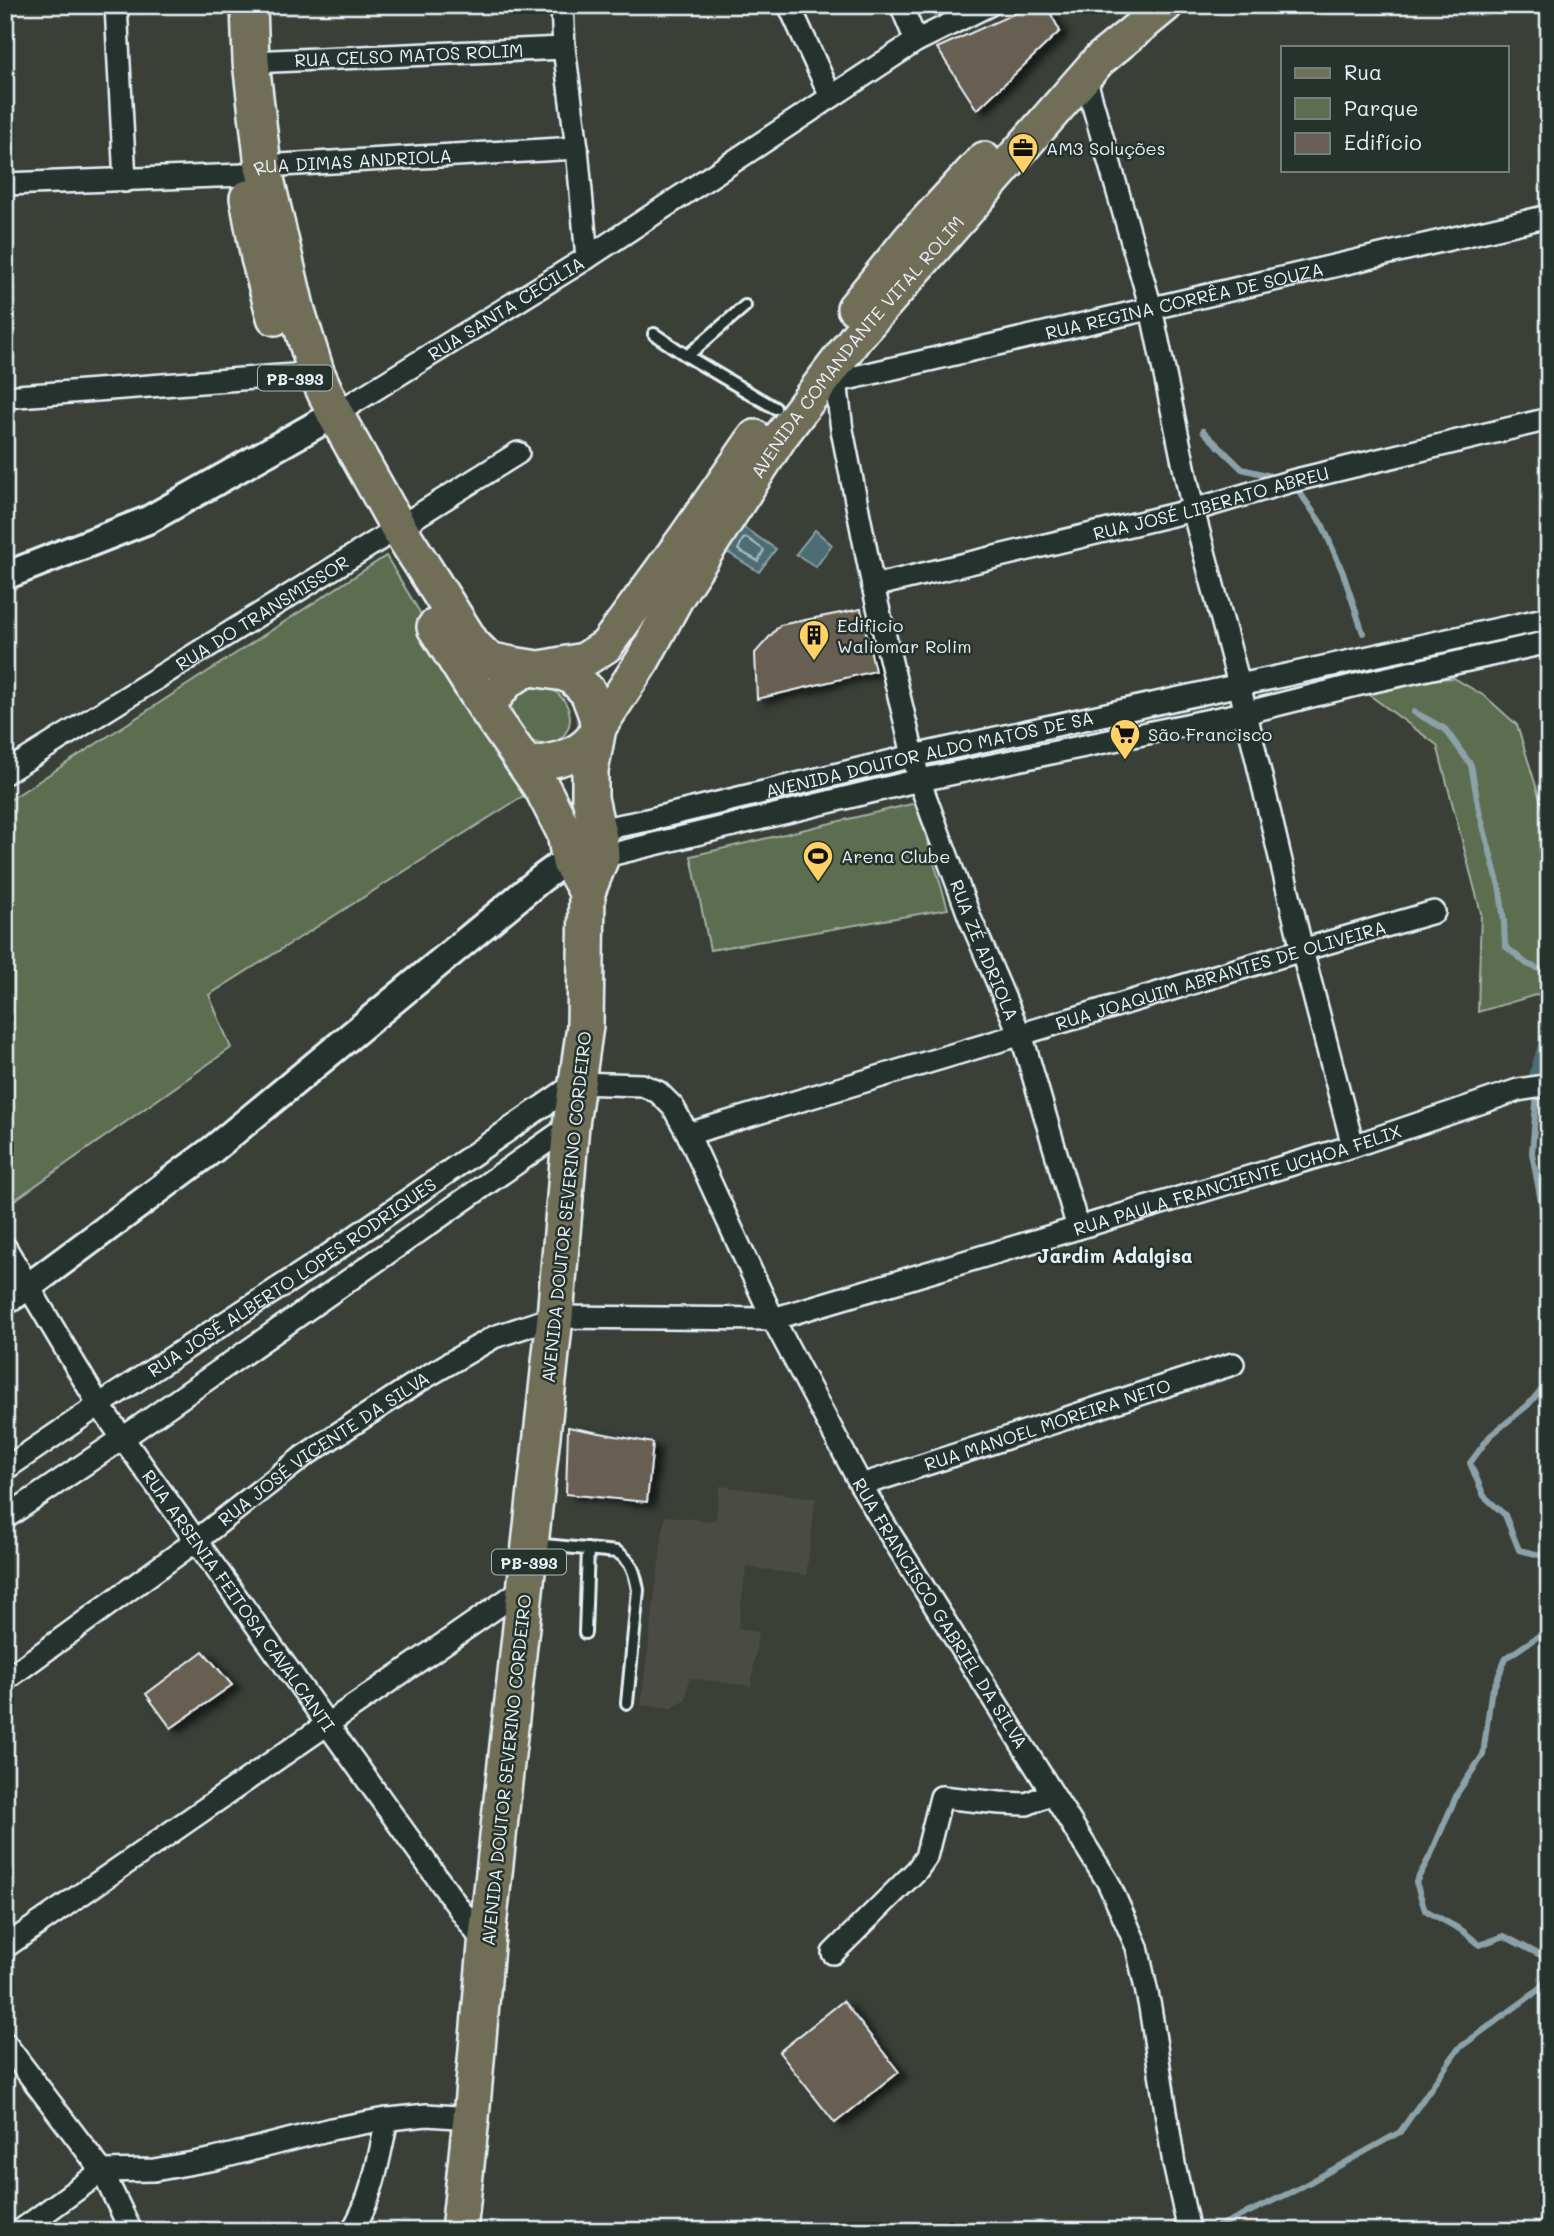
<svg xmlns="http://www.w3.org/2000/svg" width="1554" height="2236" font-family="Mali,sans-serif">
  <defs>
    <filter id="shadow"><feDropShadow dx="8" dy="4.5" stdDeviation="3.5" flood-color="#0009"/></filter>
  </defs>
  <rect width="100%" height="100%" fill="#3a4038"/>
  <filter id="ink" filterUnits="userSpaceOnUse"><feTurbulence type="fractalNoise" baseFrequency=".0143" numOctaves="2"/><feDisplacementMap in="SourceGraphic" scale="14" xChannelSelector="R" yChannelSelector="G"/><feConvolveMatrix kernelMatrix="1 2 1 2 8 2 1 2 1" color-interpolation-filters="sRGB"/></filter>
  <g filter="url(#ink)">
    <!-- built -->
    <path fill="#4b4c44" d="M720,1486L816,1498L806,1575L746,1567L738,1629L758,1632L751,1686L689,1678L686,1699L672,1708L641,1705L665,1516L709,1521L716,1519Z"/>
    <!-- green -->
    <path fill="#5d6d4f" stroke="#a2afa4" stroke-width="2" d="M386,556L528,793L209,995L231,1048L9,1204L5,1198V803Z
      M1454,678L1486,697L1517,725L1549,828V956L1539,994L1478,1012L1481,913L1437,745L1356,685Z
      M517,684H547C552,689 559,694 563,699C586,730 547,762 523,733C516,725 513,713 510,703Z
      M916,803L948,909L710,950L691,856Z"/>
    <!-- water -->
    <path fill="#4e6d74" stroke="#8ca2a9" stroke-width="2" d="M743,527L776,549L759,572L727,552Z
      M815,530L832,545L816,567L796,554Z"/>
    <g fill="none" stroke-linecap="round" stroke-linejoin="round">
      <!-- shore -->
      <path stroke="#aabcc3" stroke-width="2" d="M747,538L764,550L758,561L738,550L743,539Z"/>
      <!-- stream -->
      <path stroke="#8ca2a9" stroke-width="6" d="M1203,431L1242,469L1279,478
        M1294,484L1323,526L1343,573L1363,633
        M1414,712L1445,729L1471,765L1479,810L1500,890L1504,922L1505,946L1527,964L1549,973
        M1537,1092L1532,1153L1544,1218L1549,1224
        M1549,1381L1528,1405L1490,1436L1470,1463L1484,1496L1505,1515L1519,1550L1549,1557
        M1536,1992L1547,1979L1544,1957L1504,1936L1480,1945L1463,1931L1425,1910L1416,1882L1431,1854L1458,1792L1483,1755L1491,1694L1506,1658L1549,1629
        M1217,2227L1296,2190L1400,2132L1459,2048L1536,1992H1549"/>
      <!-- canal -->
      <path stroke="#4e6d74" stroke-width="21" d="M1540,1075L1549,1044"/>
    </g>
    <!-- building -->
    <path fill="#685e53" stroke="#e8f1f8" stroke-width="2" filter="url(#shadow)" d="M1034,5H1046L1060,31L977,110L937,48Z
      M861,609L875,671L757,699L755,653L780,625Z
      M568,1427L653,1443L647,1502L566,1494Z
      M203,1651L232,1685L171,1728L146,1694Z
      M843,2001L899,2072L835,2123L779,2052Z"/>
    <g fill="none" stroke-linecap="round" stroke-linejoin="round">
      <!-- service casing -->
      <g stroke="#e8f1f8" stroke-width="16">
        <path id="service" d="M654,334L687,356L775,408
          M687,356L745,306
          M534,1544L617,1552C632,1561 635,1573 638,1590L627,1703
          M585,1633L588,1549"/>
      </g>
      <!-- minor casing -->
      <g stroke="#e8f1f8" stroke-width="26">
        <g id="minor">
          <path d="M116,5L125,181"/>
          <path d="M562,5L564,48L577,148L587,258"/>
          <path d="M789,5L831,97"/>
          <path d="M901,5L916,41"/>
          <path id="s1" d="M251,62L564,48"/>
          <path d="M1085,77L1151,308L1193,510L1239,684L1302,950L1353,1146"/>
          <path id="s2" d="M5,184L243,175L263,166L577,148"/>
          <path id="s3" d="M836,381L842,430L873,586L919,780L970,918L1024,1044L1078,1228"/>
          <path id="s4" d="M821,385L1549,216"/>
          <path d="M5,397L294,375L316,372"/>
          <path id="s5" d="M335,414L587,258L916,41L989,5"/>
          <path id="s6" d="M873,586L1193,510L1292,481L1549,419"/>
          <path id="s7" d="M5,773L518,453"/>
          <path id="s8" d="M597,830L643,821L913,756L1549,618"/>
          <path d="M601,857L911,782L1244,713L1356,685L1549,642"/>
          <path id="s9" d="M688,1134L1302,950L1434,912"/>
          <path id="s10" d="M5,1247L99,1405L486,1946"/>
          <path id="s11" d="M5,1469L99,1405L320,1261L576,1083L642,1085L658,1092L673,1107L688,1134L773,1319L861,1485L885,1526L1108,1882L1137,1947L1150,2007L1174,2164L1189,2231"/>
          <path id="s12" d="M861,1485C986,1446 1109,1403 1233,1364"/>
          <path d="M5,1518L123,1438L571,1125"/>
          <path id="s13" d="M5,1680L197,1540L304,1456L419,1381L494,1337L555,1317L773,1319L1353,1146L1518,1090L1549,1085"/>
          <path d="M5,1947L527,1586"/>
          <path d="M833,1953L917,1870L926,1857L941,1797L1000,1803L1027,1804L1052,1793"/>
          <path d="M5,2043L102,2171L131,2231"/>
          <path d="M20,2231L102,2171L154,2170L215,2159L331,2129L380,2120L427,2115L471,2118"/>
          <path d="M352,2231C373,2197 379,2158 387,2119"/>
        </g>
      </g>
      <!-- tertiary casing -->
      <g stroke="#e8f1f8" stroke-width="32">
        <path id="tertiary" d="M5,576L148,520L335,414
          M5,1301L28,1287L212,1150L542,878L557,867L587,859"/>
      </g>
      <!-- primary casing -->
      <g stroke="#e8f1f8" stroke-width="38">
        <g id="primary">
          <path d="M854,308L910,239L984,159"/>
          <path d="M486,708L507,682L524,671L584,660L606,646L685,538L755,437"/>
          <path id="s14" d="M527,765C551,761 574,759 591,740L643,660L677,597L781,436L857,336L1099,60L1166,5"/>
        </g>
      </g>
      <!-- trunk casing -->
      <g stroke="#e8f1f8" stroke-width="40">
        <path id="trunk" d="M249,5L251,62L263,166L297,311L316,372L335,414L398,527L472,644L488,660L512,665L564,673L573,677L588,692L597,716L598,728L590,771V798L600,843L601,857L587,892L585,1026L571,1125L555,1317L486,1946L471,2118L459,2231
          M248,198L259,258L275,317
          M435,627L486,708L543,790L565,833L570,862L587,892"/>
      </g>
      <!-- service -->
      <use href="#service" stroke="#26332d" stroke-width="10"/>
      <!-- minor -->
      <use href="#minor" stroke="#26332d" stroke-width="21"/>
      <!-- tertiary -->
      <use href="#tertiary" stroke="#26332d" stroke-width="26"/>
      <!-- primary -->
      <use href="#primary" stroke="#716e59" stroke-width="33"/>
      <!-- trunk -->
      <use href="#trunk" stroke="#716e59" stroke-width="35"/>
    </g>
  </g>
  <!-- icons -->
  <defs>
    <g id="office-pin" transform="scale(1.575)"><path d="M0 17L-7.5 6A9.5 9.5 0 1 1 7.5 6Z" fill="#ffd166" stroke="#26332d"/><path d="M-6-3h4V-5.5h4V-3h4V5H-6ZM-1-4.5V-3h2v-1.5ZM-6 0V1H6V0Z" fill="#111"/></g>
    <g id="building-pin" transform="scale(1.575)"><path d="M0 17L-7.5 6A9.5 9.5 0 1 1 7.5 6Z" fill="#ffd166" stroke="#26332d"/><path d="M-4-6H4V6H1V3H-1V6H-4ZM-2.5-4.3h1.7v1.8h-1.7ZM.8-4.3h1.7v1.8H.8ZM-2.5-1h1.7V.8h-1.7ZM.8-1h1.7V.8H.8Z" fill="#111"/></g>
    <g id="supermarket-pin" transform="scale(1.575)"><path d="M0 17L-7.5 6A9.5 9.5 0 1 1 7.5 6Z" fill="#ffd166" stroke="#26332d"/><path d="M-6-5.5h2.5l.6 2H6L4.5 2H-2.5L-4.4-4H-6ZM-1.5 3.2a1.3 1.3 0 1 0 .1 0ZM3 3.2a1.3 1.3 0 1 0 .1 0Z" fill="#111"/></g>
    <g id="stadium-pin" transform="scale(1.575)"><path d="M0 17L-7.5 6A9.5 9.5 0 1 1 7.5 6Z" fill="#ffd166" stroke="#26332d"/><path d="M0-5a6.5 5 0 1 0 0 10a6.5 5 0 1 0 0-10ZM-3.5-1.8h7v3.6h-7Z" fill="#111"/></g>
  </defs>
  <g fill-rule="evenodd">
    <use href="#office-pin" x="1023" y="148"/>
    <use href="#building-pin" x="814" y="635"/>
    <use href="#supermarket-pin" x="1125" y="734"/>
    <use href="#stadium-pin" x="818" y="856"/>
  </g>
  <g text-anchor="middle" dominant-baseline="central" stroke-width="5" stroke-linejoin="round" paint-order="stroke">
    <!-- shield labels -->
    <g fill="#26332d" stroke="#aeb8bb" stroke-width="2">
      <rect x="258" y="365.5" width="74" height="25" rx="5"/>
      <rect x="492" y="1549.5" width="74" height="25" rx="5"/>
    </g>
    <g font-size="16" font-weight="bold" fill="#e8f1f8">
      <text x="295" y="378">PB-393</text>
      <text x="529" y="1562">PB-393</text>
    </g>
    <!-- street labels -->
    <g font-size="18" fill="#e8f1f8" stroke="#26332d">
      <text stroke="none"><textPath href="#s1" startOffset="158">RUA CELSO MATOS ROLIM</textPath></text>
      <text stroke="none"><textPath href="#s2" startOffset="350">RUA DIMAS ANDRIOLA</textPath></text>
      <text stroke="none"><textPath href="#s4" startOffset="373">RUA REGINA CORRÊA DE SOUZA</textPath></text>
      <text stroke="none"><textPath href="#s5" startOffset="201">RUA SANTA CECILIA</textPath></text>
      <text stroke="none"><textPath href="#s14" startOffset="546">AVENIDA COMANDANTE VITAL ROLIM</textPath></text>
      <text stroke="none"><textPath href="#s6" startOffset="348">RUA JOSÉ LIBERATO ABREU</textPath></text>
      <text stroke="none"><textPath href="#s7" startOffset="303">RUA DO TRANSMISSOR</textPath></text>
      <text stroke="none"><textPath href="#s8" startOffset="341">AVENIDA DOUTOR ALDO MATOS DE SÁ</textPath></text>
      <text stroke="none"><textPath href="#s3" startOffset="590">RUA ZÉ ADRIOLA</textPath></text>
      <text stroke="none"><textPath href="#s9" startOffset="556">RUA JOAQUIM ABRANTES DE OLIVEIRA</textPath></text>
      <text stroke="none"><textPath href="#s13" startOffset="1365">RUA PAULA FRANCIENTE UCHOA FELIX</textPath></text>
      <text transform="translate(566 1207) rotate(-84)">AVENIDA DOUTOR SEVERINO CORDEIRO</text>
      <text stroke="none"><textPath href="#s11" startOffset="345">RUA JOSÉ ALBERTO LOPES RODRIQUES</textPath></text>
      <text stroke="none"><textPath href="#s12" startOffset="196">RUA MANOEL MOREIRA NETO</textPath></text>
      <text stroke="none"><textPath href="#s13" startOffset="394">RUA JOSÉ VICENTE DA SILVA</textPath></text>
      <text stroke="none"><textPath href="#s10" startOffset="424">RUA ARSENIA FEITOSA CAVALCANTI</textPath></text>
      <text stroke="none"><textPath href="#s11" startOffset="1367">RUA FRANCISCO GABRIEL DA SILVA</textPath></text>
      <text transform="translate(506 1770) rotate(-84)">AVENIDA DOUTOR SEVERINO CORDEIRO</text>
    </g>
    <!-- poi labels -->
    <g font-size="18" fill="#e8f1f8" stroke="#26332d" text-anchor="start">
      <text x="1046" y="148">AM3 Soluções</text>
      <text x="837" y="625">Edificio<tspan x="837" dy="21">Waliomar Rolim</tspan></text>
      <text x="1148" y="734">São Francisco</text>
      <text x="841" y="856">Arena Clube</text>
    </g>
    <!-- neighbourhood labels -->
    <g font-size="19" font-weight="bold" fill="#e8f1f8" stroke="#26332d">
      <text x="1115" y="1255">Jardim Adalgisa</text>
    </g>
  </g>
  <!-- margin -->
  <rect width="1554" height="2236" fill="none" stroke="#26332d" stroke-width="28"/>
  <rect x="14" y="14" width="1526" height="2208" fill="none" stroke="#e8f1f8" stroke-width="2.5" filter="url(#ink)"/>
  <!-- legend -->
  <rect x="1281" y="46" width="228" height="126" fill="#26332d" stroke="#747f7e" stroke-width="2"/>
  <rect x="1295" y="68" width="35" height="10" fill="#716e59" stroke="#747f7e" stroke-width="2"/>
  <text x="1344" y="80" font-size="21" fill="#e8f1f8">Rua</text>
  <rect x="1295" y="98" width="35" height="21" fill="#5d6d4f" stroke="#747f7e" stroke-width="2"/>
  <text x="1344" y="116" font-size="21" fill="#e8f1f8">Parque</text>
  <rect x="1295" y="133" width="35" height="21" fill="#685e53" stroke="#747f7e" stroke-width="2"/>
  <text x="1344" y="150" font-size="21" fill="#e8f1f8">Edifício</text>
</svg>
